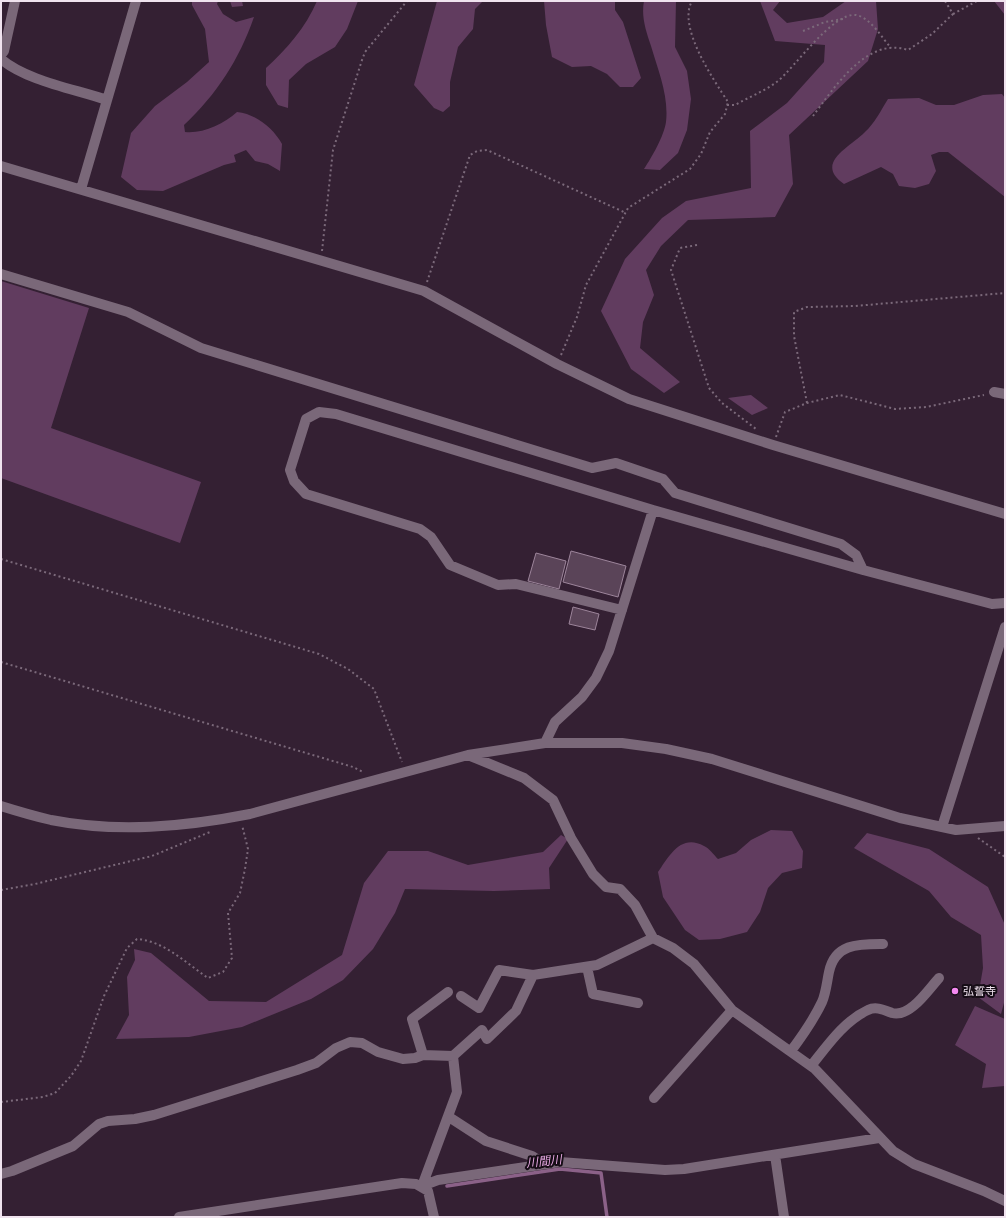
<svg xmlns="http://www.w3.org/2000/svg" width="1006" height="1218" font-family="'Source Sans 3','Noto Sans JP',sans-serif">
  <rect width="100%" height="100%" fill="#342033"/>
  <!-- green -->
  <path fill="#613c5f" d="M192,1H218L217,4L223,14L236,22L254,17C239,60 217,94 184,125L185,132C202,134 224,124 237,112C256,114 273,128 282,144L280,171L268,164L255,161L246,150L234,155L236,162L224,165L163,191L137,190L121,177L131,133L155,106L187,82L209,62L205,29L192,5Z
    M230,1H242L243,6L232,7Z
    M317,1H358L347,29L335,47L306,64L289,80L288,108L278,105L266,85V68C286,50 306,27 317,1Z
    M437,1H483L475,9L473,29L458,47L450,82V106L443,112L434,108L414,85Z
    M544,1H615V10L623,22L641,78L633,87H620L607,74L591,66L572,67L552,57L546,25Z
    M644,1H676L675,47L687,71L691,99L687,130L678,153L660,170L644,169C652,157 664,136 666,122C669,96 658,70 651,46C646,31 641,17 644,1Z
    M760,1H780L773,10L787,23L823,17L846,1H876L878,29L868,61L789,135L793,184L775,217L688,220L661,246L646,270L654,295L643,322L640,348L680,382L664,393L631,369L601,311L625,259L662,218L686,201L751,188L750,131L787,103L824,62L825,45L775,41Z
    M994,1H1005V15Z
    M1002,94L1005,98V197L948,152H939L931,155L936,171L929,184L915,188L899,186L893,174L881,167L844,184C814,163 849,148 865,132C875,123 881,110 888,99L919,98L936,105H954L983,95Z
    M1,281L89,308L51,428L201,482L180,543L1,478Z
    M751,395L768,408L752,415L728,398Z
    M771,830L792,831L803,851L802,868L782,873L768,888L760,912L747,932L720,939L699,940L685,930L663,897L658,872C669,856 681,833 704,846C709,848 714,855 718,859L736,853L751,840Z
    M867,833L929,849L988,887L1005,925V999L1001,1014L978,997L983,968L981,935L951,917L929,891L854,848Z
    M561,835L568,839L549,868L550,889L494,891L405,889L395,913L373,949L343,980L311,999L242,1027L189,1037L116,1039L129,1015L127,977L135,960L134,949L151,953L209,1001L266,1002L342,955L364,883L388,851H428L468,865L543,852Z
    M975,1006L1005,1019V1086L982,1088L986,1064L955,1045Z"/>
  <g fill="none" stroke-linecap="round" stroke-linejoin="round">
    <!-- stream -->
    <path stroke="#8b6188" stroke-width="3.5" d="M447,1186L560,1169L601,1173L607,1217"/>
  </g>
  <!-- building -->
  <path fill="#5a4458" stroke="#9d859b" d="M571,551L626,566L618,597L563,582Z
    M536,553L566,561L559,589L528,581Z
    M573,607L599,614L595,630L569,624Z"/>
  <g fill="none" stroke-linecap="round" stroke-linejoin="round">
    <!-- path -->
    <path stroke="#7b697a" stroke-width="2" stroke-dasharray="2 3" stroke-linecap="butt" d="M953,14L977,1
      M803,31L825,22L843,19
      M727,105H735C749,97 765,91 778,81C794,68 833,12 856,15C871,18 882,38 891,48
      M813,116C834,88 867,36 908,50L932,34L953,14L945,1
      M697,245L680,248L671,270L709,388L722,403L756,429
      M322,251L333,150L362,60L365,52L407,1
      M427,282L470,155L477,151L487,150L626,213
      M561,355L577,317L586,285L628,208L690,169L701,154L710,132L725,114L728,102C714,80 677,27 692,1
      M807,403L794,336V312L807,307L855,306L1005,293
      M776,437L785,412L807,403L840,395L895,409L926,407L984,395
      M1,559L319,654L348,669L374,689L402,762
      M1,662L353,767L363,772
      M978,838L1005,857
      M1,890L35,884L152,856L210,832
      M1,1102L43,1097L55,1093L71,1076L81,1061L104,996L127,948L137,939C164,941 186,963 208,978L223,972L232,958L228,913L240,893L245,869L248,849L242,825"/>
    <!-- minor -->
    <path stroke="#7a6879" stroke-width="10" d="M1,55L4,51L15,1
      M1,59C27,81 75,89 107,100
      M1,166L424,291L557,364L629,399L773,445L1005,514
      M81,189L136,1
      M1,274L128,312L201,348L592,468L616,463L663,479L675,493L841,544L856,555L863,570L992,604L1005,603
      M994,392L1005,394
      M622,610L516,584L498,585L450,565L431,537L420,529L306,494L294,481L290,470L306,419L319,412L336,414L653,510L863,570
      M545,743L555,722L582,697L596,678L609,651L653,510
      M468,755L524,778L553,800L571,838L593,874L606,887L620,889L635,905L653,938
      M1,806C17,811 34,816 51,820C117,833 184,827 250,814L468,755L545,743H622L666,749L712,759L900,818L956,830L1005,826
      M942,827L1005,627
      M587,967L593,994L638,1003
      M461,996L479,1008L499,970L533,975
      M791,1051C803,1035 814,1019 822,1002C826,993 827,981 829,972C835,943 859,944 883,944
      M423,1055L412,1019L448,992
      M811,1066C827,1046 844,1021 868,1010C876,1006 884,1010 892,1013C910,1018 928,990 939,978
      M654,1098L732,1010
      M449,1117L486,1141L532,1156L543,1163
      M775,1155L784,1217
      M1,1174L12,1171L73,1146L99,1124L108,1121L135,1119L154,1115L297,1070L316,1063L336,1048L350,1042L362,1043L378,1052L403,1059L415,1058L423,1055L453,1056L482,1030L487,1039L516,1011L533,975L597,965L653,938L673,948L694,964L732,1010L815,1069L893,1151L914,1164L984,1191L1005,1201
      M422,1186L438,1180L560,1162L665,1170L684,1169L879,1138
      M422,1186L457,1092L453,1056
      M179,1217L402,1183L416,1184L428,1191L434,1217"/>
  </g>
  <!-- markers -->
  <circle fill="#f489f0" stroke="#160d16" stroke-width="1.5" cx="955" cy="991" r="4"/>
  <g text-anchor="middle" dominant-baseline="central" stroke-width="4" stroke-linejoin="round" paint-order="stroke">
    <!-- poi labels -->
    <g font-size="11" fill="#f0e3ef" stroke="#160d16" text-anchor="start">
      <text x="963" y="991">弘誓寺</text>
    </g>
    <!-- water labels -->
    <g font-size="12" font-style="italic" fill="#e8a9e4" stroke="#160d16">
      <text transform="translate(544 1162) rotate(-6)">川間川</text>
    </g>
  </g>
  <!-- border -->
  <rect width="1006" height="1218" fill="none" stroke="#f0e3ef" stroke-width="4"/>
</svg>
